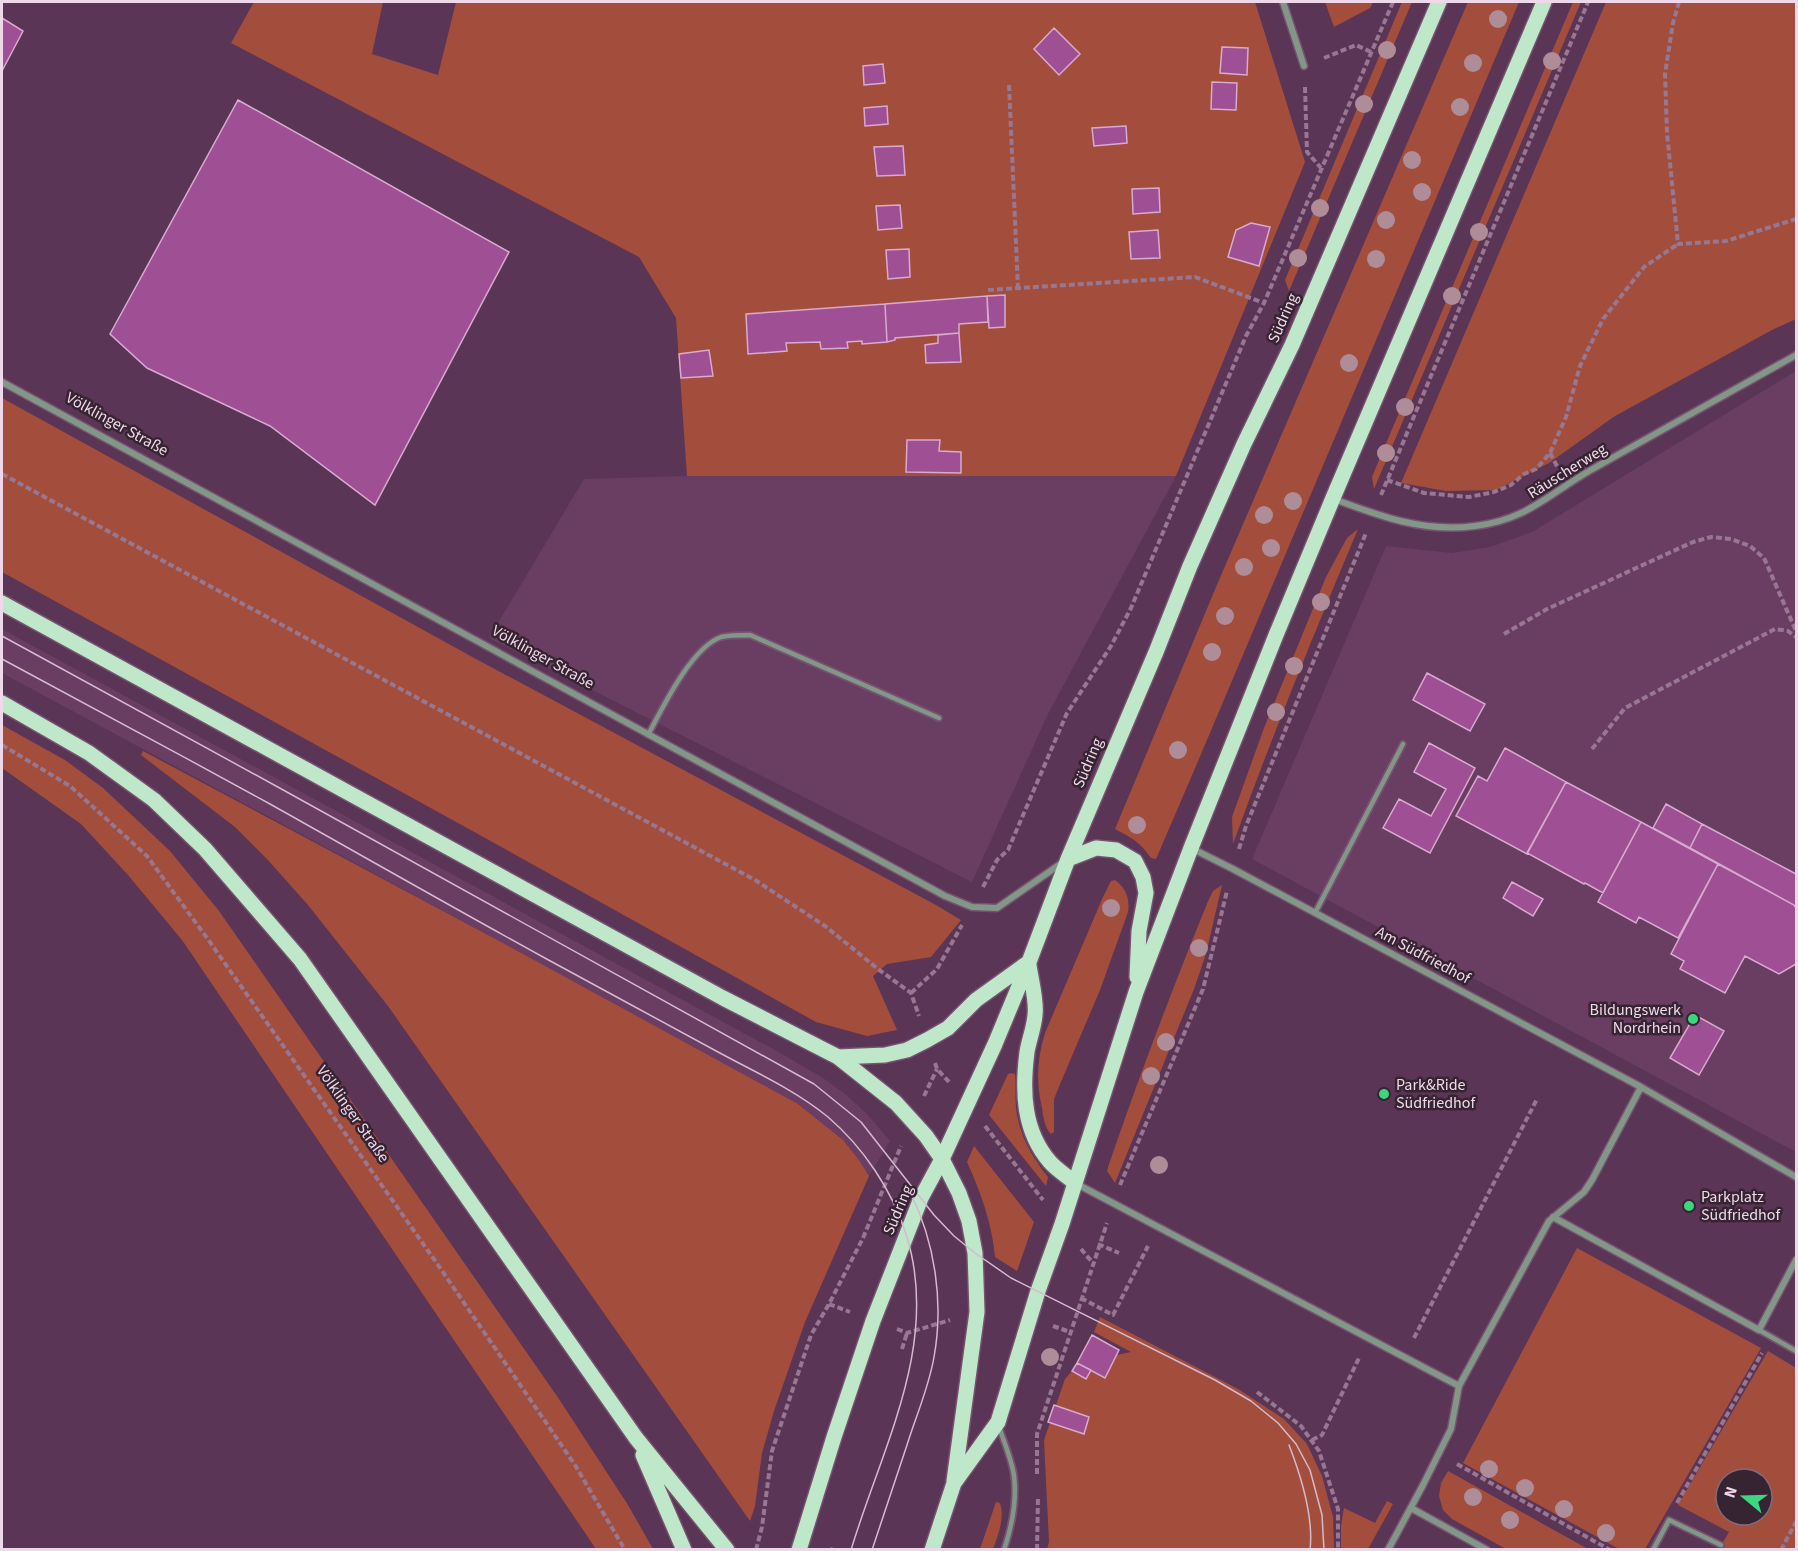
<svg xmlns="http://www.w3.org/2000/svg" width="1798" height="1551" font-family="'Source Sans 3',sans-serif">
  <rect width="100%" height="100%" fill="#5b3555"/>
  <!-- built -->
  <path fill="#6a3e62" d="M1796,371V1152L1252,859L1386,546L1452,553L1490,547L1532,532Z
    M687,476H1176L1048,714L972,882L489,638L584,479Z
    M2,629L782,1054L823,1078L844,1093L867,1114L890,1141L869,1176L859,1160L843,1140L798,1104L514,949L2,673Z"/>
  <!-- green -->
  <path fill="#a34e3c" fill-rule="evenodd" d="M254,2H383L372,54L438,75L456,2H1255L1305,162L1176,476H687L676,318L639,257L231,43Z
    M1325,2H1373L1370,8L1334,27Z
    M1402,2H1412L1289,291L1285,280Z
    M1468,2H1519L1193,773L1156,859L1151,858C1140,842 1132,838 1115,829L1219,580Z
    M1573,2H1581L1374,489L1372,477L1379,460Z
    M1606,2H1796V319L1772,330L1615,416L1549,463L1496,490L1446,491L1401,483Z
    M2,398L476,659L936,905L961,920L931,957L887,964L873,976L897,1030L867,1036L816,1022L478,834L2,572Z
    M1358,529C1314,634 1271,738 1233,844L1232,817L1264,728L1326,577L1347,538Z
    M2,725L65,760L103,788L170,851L219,911L559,1399L628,1505L653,1549H596L182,940L128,875L81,824L2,768Z
    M143,751L514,949L798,1104L843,1140L859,1160L869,1176L805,1322L774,1411L762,1453L755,1506L750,1521L388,1006L308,905L268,860L235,827L141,755Z
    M1115,880C1126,888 1130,899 1128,912L1100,990L1058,1089L1054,1099V1132L1051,1134C1045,1128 1043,1117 1042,1108C1036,1082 1037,1059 1045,1033L1103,897L1111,881Z
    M1222,885L1206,954L1194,989L1115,1183L1107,1171L1109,1164C1140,1074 1173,987 1209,899L1213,891Z
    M1011,1073L1015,1074C1016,1086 1015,1097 1016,1108C1019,1135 1032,1157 1048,1177L1046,1186L989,1115L1008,1074Z
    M974,1146L1034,1222L1017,1271L995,1257C992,1223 981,1193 967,1162Z
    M1577,1248L1761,1348L1645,1549H1619L1463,1463Z
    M1100,1317L1238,1389L1284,1419L1307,1444L1322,1476L1333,1517L1334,1549H1047L1049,1542L1044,1440L1065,1379L1072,1371L1085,1378L1091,1370L1105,1377L1117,1355L1131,1352L1094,1332Z
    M1768,1351L1796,1368V1549H1719L1729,1532L1678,1505ZM1726,1479H1762V1515H1726Z
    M1448,1471L1588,1549H1506L1452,1519L1443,1510L1439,1496L1441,1483Z
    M1387,1501L1393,1504L1368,1549H1341V1526L1344,1508L1375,1523Z
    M996,1502L1000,1503C1005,1519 998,1535 993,1549H980Z"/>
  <!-- building -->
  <path fill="#9f4f93" stroke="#d8aacf" stroke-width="1.5" d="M2,18L23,31L2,71Z
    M1054,28L1080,54L1059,75L1034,49Z
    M1222,47L1248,48L1247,75L1220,73Z
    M883,64L885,83L864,85L863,66Z
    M1212,82L1237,83L1236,110L1211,109Z
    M238,100L509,252L375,505L270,426L147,368L110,334Z
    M887,106L888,124L865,126L864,108Z
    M1126,126L1127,143L1094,146L1092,128Z
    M903,146L905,175L877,176L874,147Z
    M1159,188L1160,212L1133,214L1132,189Z
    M900,205L902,228L878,230L876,206Z
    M1251,223L1270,227L1259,266L1228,257L1236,230Z
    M1158,230L1160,258L1131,259L1129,232Z
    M909,249L910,277L888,279L886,250Z
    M1005,295V327L989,328L987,296Z
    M987,296L988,322L959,324V333L895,338V340L887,342L885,304Z
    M885,304L887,342L862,344V341L847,342L848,348L821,349L820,342L786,343L787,351L748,354L746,314Z
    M959,333L961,362L926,363L925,345L938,343V335Z
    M709,350L713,376L681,378L679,354Z
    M907,440H940L939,451L961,452V473L906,472Z
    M1427,673L1485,704L1470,731L1413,700Z
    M1429,743L1475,768L1430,853L1383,828L1399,799L1431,816L1446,789L1414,772Z
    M1505,748L1566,782L1527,854L1456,816L1478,776L1487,781Z
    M1566,782L1641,822L1603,893L1585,883L1584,884L1527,853Z
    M1666,804L1702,824L1690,848L1653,828Z
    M1641,822L1718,864L1678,938L1639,917L1636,923L1598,902Z
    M1702,824L1796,874V908L1794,905L1690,848Z
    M1718,864L1794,905L1796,908V964L1779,974L1745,956L1725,993L1680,969L1684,961L1671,954Z
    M1512,882L1543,899L1533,916L1503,898Z
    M1695,1015L1724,1031L1699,1075L1670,1058Z
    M1092,1335L1119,1350L1105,1378L1077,1363Z
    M1077,1363L1091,1370L1086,1379L1072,1371Z
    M1054,1405L1089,1417L1084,1434L1048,1422Z"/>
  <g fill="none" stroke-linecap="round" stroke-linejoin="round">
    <!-- service casing -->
    <g stroke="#765270" stroke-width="8">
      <path id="service" d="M648,735C663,707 691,648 721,637C730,635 741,635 750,635L939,718
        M1315,913L1403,744
        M1759,1330L1796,1351
        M999,1427C1004,1442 1012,1460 1014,1476C1017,1500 1012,1526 1004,1550
        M1653,1550L1669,1520L1721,1545"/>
    </g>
    <!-- minor casing -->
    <g stroke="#765270" stroke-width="9">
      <path id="minor" d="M1283,2L1304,66
        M2,382L945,896L972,907L997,908L1062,863
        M1334,499C1379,516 1425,533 1475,526C1526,520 1548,495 1589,471C1658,432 1727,394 1796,355
        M1191,848L1233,869L1641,1087L1796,1177
        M1075,1183L1459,1386
        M1553,1217L1759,1330L1796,1260
        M1411,1508L1487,1550
        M1388,1550L1423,1485L1451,1429L1459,1386L1549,1221L1584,1192L1592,1180L1641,1087"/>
    </g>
    <!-- primary casing -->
    <g stroke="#765270" stroke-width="18">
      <path id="primary" d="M2,603L723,998L838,1057L896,1103L926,1136L942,1159L959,1193L969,1221L975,1253L976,1281L977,1312L954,1481
        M2,703L89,753L154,800L205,849L300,959L636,1438L727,1550
        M1068,859L1096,848L1116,850L1135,861L1143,877L1146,893L1139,931L1137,977
        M1029,965C1031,980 1037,1001 1035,1015C1034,1028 1029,1040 1027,1052C1022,1091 1023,1131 1050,1162C1057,1170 1067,1176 1075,1183
        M838,1057L885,1055L907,1050L927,1040L948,1028L976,1000L1029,962
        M643,1455L684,1550
        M799,1550L834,1437L873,1321L907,1234L921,1198L942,1159L995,1044L1029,962L1068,859L1156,652L1190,566L1244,444L1292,345L1439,2
        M932,1550L954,1483L998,1422L1038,1291L1062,1224L1136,992L1191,848L1276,635L1333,498L1544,2"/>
    </g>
    <!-- path -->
    <path stroke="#977791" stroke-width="4" stroke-dasharray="6 3" stroke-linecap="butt" d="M1679,2L1673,23L1665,74L1667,133L1678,244L1726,241L1796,219
      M1324,58L1356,45L1371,52
      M1009,85L1018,288
      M1305,87L1307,152L1321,168
      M988,290L1195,277L1264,303
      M1550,453L1558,468
      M2,474L755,880L825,926L878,969L911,993L919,1016
      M1387,480L1424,493L1469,497L1494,492L1511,485L1524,474L1536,469L1550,453L1566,417L1580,366L1603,319L1644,267L1678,244
      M1381,495L1588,2
      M1504,634L1547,609L1693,542L1711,537L1731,539L1750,546L1764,558L1796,631
      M2,745L70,786L147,856L207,938L436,1262L575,1465L625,1550
      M1592,749L1625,708L1775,629L1788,631L1796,637
      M1239,849L1246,826L1366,533
      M983,887L997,860L1008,850L1067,713L1111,646L1131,608L1246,336L1264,303L1393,2
      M911,993L937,969L962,925
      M935,1063L937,1069L950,1083
      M924,1096L937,1069
      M985,1126L1043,1200
      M1120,1185L1203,989L1227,891
      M1098,1244L1119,1253
      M1081,1249L1093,1263
      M1081,1298L1113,1315L1148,1246
      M829,1304L850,1312
      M1053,1326L1070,1332
      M897,1329L907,1333L950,1320
      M1414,1338L1537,1099
      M902,1349L907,1333
      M1257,1392L1301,1426L1319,1451L1338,1509V1550
      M1312,1440L1322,1435L1359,1358
      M1457,1464L1610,1550
      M1037,1474V1434L1107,1223
      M1677,1503L1762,1353
      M830,1549L833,1550
      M756,1550L762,1527L772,1451L811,1335L829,1304L863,1238L901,1146
      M1037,1550L1038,1496
      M1781,1550L1796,1522"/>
    <!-- service -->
    <use href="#service" stroke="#829788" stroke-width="4.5"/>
    <!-- minor -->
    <use href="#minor" stroke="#829788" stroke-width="6"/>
    <!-- primary -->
    <use href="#primary" stroke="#bee8c9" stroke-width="15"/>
    <!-- tram -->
    <path stroke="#d4bacf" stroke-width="1.5" d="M2,636L276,786L814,1084L861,1122L934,1215L954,1236L975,1253L1011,1278L1215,1380L1251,1401L1278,1423L1296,1444L1310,1470L1322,1515L1324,1550
      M2,659C91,707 181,755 270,804C361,855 452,907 543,957C601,989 660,1020 718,1052C755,1072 795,1090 828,1117C863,1147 892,1190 906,1234C941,1343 882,1447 851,1550
      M1289,1445C1301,1476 1314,1516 1310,1550
      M872,1550C884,1515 895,1480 907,1445C916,1416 929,1387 934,1357C944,1302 935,1242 910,1192"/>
  </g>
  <!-- trees -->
  <g fill="#ae8d98">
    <circle cx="1498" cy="19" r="9"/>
    <circle cx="1387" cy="50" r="9"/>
    <circle cx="1552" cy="61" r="9"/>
    <circle cx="1473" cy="63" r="9"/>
    <circle cx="1364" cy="104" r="9"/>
    <circle cx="1460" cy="107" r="9"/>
    <circle cx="1412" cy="160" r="9"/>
    <circle cx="1422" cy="192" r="9"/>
    <circle cx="1320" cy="208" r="9"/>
    <circle cx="1386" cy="220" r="9"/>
    <circle cx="1479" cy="232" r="9"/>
    <circle cx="1298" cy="258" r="9"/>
    <circle cx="1376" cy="259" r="9"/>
    <circle cx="1452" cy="296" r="9"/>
    <circle cx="1349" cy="363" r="9"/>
    <circle cx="1405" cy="407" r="9"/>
    <circle cx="1386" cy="453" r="9"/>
    <circle cx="1293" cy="501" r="9"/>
    <circle cx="1264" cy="515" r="9"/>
    <circle cx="1271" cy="548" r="9"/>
    <circle cx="1244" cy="567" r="9"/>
    <circle cx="1321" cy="602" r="9"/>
    <circle cx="1225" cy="616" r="9"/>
    <circle cx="1212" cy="652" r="9"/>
    <circle cx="1294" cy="666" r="9"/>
    <circle cx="1276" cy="712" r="9"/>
    <circle cx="1178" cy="750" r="9"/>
    <circle cx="1137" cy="825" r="9"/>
    <circle cx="1111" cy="908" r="9"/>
    <circle cx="1199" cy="948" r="9"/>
    <circle cx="1166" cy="1042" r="9"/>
    <circle cx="1151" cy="1076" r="9"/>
    <circle cx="1159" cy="1165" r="9"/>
    <circle cx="1050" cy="1357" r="9"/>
    <circle cx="1489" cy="1469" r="9"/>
    <circle cx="1525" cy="1488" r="9"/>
    <circle cx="1473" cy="1497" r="9"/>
    <circle cx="1564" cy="1509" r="9"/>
    <circle cx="1510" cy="1520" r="9"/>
    <circle cx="1606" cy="1533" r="9"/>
  </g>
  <!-- markers -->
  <g fill="#3bd77e" stroke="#362432" stroke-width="2">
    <circle cx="1693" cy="1019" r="6"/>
    <circle cx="1384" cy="1094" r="6"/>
    <circle cx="1689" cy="1206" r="6"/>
  </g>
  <g text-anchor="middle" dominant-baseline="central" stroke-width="5" stroke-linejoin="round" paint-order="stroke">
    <!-- street labels -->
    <g font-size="16" fill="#efd8ea" stroke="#362432">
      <text transform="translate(1283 318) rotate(-66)">Südring</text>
      <text transform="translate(117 424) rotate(29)">Völklinger Straße</text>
      <text transform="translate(1567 471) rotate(-32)">Räuscherweg</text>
      <text transform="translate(543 657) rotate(29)">Völklinger Straße</text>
      <text transform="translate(1088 763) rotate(-67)">Südring</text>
      <text transform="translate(1423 955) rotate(28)">Am Südfriedhof</text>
      <text transform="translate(353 1114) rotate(55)">Völklinger Straße</text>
      <text transform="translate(898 1210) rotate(-67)">Südring</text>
    </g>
    <!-- poi labels -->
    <g font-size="16" fill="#efd8ea" stroke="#362432" text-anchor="start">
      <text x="1681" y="1010" text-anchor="end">Bildungswerk<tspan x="1681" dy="18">Nordrhein</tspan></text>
      <text x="1396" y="1085">Park&amp;Ride<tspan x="1396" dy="18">Südfriedhof</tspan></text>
      <text x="1701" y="1197">Parkplatz<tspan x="1701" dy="18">Südfriedhof</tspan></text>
    </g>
  </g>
  <!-- border -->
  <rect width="1798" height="1551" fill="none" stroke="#efd8ea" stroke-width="6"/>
  <!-- north arrow -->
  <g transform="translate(1744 1497) rotate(289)"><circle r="28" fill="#362432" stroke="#806c7c" stroke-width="1.5"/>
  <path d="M0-4.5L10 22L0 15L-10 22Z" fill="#3bd77e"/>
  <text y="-9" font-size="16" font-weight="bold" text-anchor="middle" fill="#efd8ea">N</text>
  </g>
</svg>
